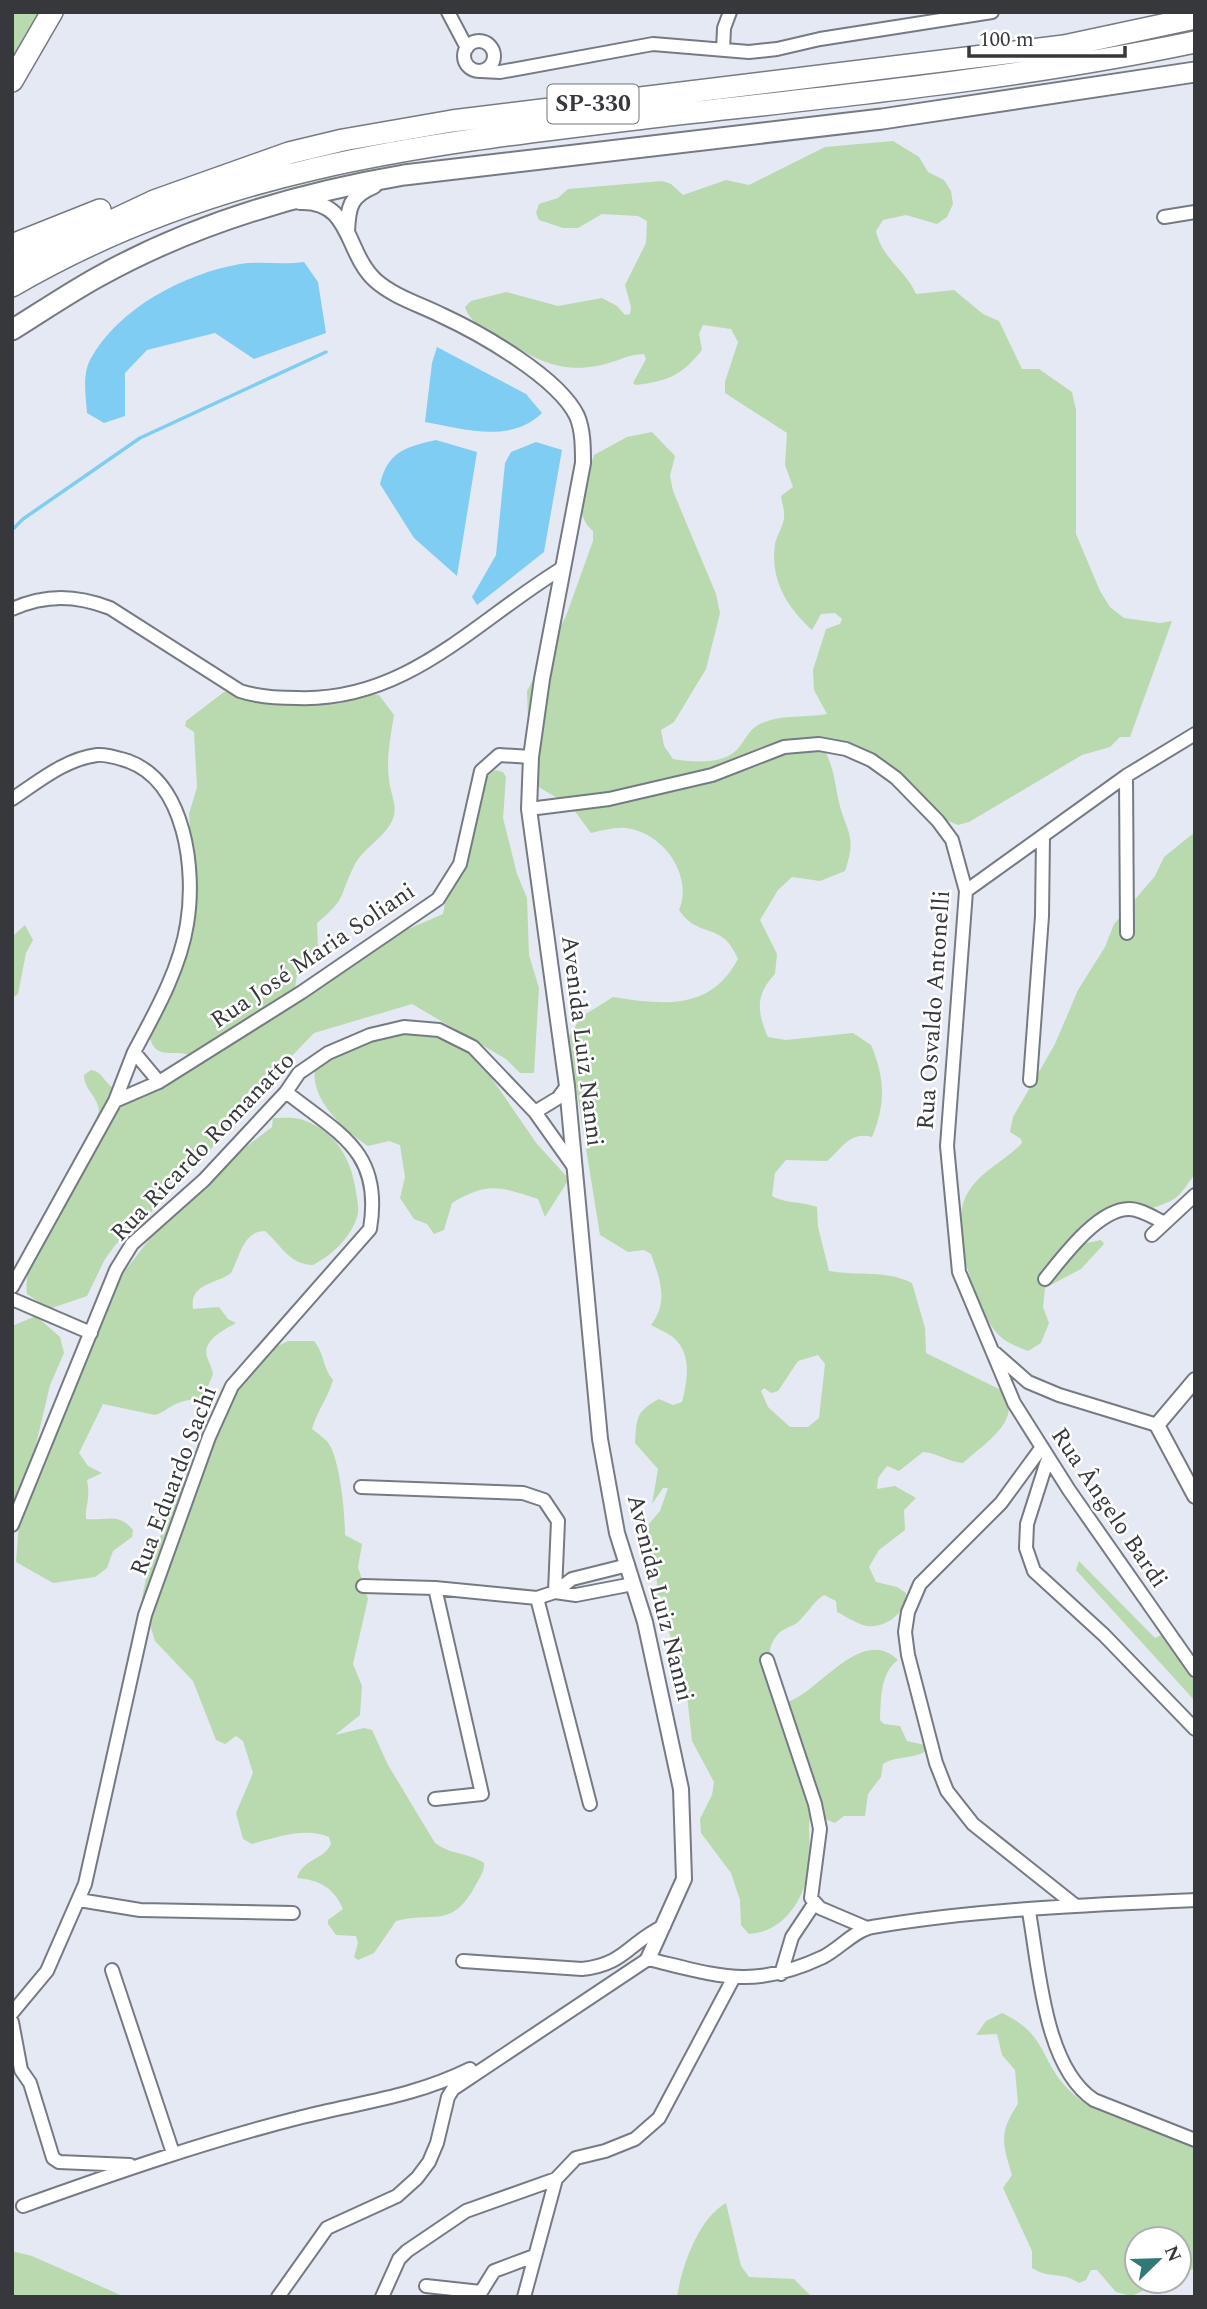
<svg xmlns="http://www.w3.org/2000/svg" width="1207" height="2309" font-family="Spectral,serif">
  <rect width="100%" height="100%" fill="#e5e9f3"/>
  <!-- green -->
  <path fill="#b8daae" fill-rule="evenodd" d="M12,12H64L12,92Z
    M893,141L919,157L928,172L944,180L951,191L953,204L947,217L937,224L906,215L883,220L876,231C882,259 905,269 916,294L954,290L983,314L999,321L1022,369H1039L1072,392L1076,410V534L1100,591L1110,607L1124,618L1160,623L1172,621L1130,737H1120L1110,747L1082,755L969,822L958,825L943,819L920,793L886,770L820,742C832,761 834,776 838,798C845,832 858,833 845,871L820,881L792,877L778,890L760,920L777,954L775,974C755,995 757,1012 768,1037L786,1040L853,1033L871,1045C885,1078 886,1104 872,1137C849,1131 842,1149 827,1161L786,1160L775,1173L772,1196C786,1204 802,1201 817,1207L818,1227L829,1271C858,1276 887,1270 912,1283L925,1328L926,1353L1003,1391C1024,1420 984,1444 963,1463C948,1462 938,1453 923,1452L899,1471L887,1466L878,1478L877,1489L895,1486L916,1498L904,1510L905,1530L879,1550L869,1567L876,1582L897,1587L906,1593C907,1614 882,1631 863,1625C854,1622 845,1616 837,1612L836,1601L824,1595C812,1603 808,1613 798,1622C792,1627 784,1628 779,1633C758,1655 777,1679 787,1702C819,1693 861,1624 898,1660C880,1673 881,1699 880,1720L884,1724L900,1726L907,1741L925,1745L928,1749C916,1760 896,1755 883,1764L881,1777L868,1794L865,1816H844L835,1823L815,1815L810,1817C807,1833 812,1850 809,1866C805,1899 784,1932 749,1934L741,1925L740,1900L731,1873L701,1833L700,1819L712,1795L714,1782L692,1741L686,1686L658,1597L655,1558L640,1541L642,1532L660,1511L668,1488H663L652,1504L658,1469L635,1443C637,1418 635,1412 659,1399L673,1405L682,1402C687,1382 692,1357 676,1340C671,1334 658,1329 651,1325C669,1302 660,1279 651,1254L644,1250L628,1252L600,1235L576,1086L561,1049L581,1017L613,997C664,1005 710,1011 738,959C722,920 699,940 679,910C694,875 662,831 625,828C614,827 601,831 591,833L571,806L537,786L530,776L527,691L566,616L593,541V531C570,512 586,480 594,455L627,437L652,432L675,456L670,476L673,491L716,594L720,613L706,669L674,722L661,730L664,746L673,759C693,762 726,766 740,746C747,737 750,728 762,723C783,714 806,718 827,714L814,690L813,670L826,629L840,624L842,619L835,613L821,614L812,630C787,607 770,580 775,544C777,535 783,527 784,518C785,511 782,503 781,496L793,487L785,465L787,433L725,393V382L738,342L731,329L703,325L699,334L702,350C681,376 668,381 636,385L633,383L646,359L644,354C627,354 615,363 597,366C557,373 535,358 501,339C487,331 470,323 465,307L471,301L506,292L558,306L602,298L617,306L625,315L630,314L631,307L625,285L646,243L647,221L638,216L602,214L578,228H563L539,220L536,213L539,204L558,198L568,189L662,181L671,184L683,195L726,180L749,185L825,147ZM818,1355L825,1364L819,1418L808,1427H790L768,1407L761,1391L764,1388L771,1393L778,1391L798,1361Z
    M224,692L361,693L379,695L394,715C391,735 386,758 389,779C390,794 399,807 392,821C383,839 362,849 354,866C338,898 348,897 317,923L318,947L297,975L295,987L302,986L378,942L443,914L452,863L466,835L483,780L495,770L503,772L506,777L503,818L517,874L527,898L529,955L539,988L534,1073H520L506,1059L412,1004L314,1033L256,1093L218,1141L134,1230L116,1244L105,1259L87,1296L49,1309L27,1294C22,1255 56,1216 72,1183C82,1160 90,1135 99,1111C98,1096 84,1090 84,1075L91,1070C103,1072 103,1081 112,1087C130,1099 175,1067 189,1055C175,1049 156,1061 150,1038L179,965L193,877L189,814L197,787L194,732L185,726L186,721Z
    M1195,832V1174C1188,1182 1183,1193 1174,1199C1150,1214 1094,1214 1082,1244L1101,1240L1104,1244L1081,1269L1045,1288L1043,1307L1049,1323L1041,1343L1028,1351C1016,1346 1004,1342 996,1332C974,1305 949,1225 967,1194C980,1171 1005,1161 1022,1143L1021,1139L1010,1132L1013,1117L1055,1044L1078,990L1105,947L1114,924L1155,876L1164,857Z
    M25,925L33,940L26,953L18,994L12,998V928L14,935Z
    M411,1029L448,1038L477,1057L537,1144L569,1179L545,1217L538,1199C501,1187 488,1181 452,1203L444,1230L434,1234L427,1224L414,1219L400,1198L405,1177L400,1145L389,1141L368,1146C345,1131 310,1100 315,1069L352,1043Z
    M273,1118C281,1118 292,1117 300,1119C333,1129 349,1154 355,1186C356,1195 359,1204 358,1213C353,1236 332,1255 313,1265C290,1265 281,1245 265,1231C243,1231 240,1257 231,1273C217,1284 189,1283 193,1309L219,1307L228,1319L236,1323C224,1330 202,1340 207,1357C209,1363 212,1367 213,1374C199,1410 202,1393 176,1404C168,1407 163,1413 155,1415L103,1404L79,1453L88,1466L102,1473L87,1480C91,1501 85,1503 86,1519C105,1521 119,1512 133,1530L132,1537L113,1551L107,1568L95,1577L53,1583L16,1562L19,1523L44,1468L113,1286L159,1227L234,1156L272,1127Z
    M36,1316L60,1337L64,1353L50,1385L29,1474L12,1505V1326Z
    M288,1341H314C325,1354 322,1367 333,1380C328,1398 317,1411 312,1429C318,1434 325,1438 329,1444C340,1461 345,1513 345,1535L362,1544L358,1567L368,1599L353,1664L362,1686L360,1715L335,1735L364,1728L372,1730L388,1765L435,1843C451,1855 467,1852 484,1863C485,1872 478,1880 474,1888C451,1929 433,1911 396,1921L374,1953L358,1960L354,1957L358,1943L356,1936L336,1935L328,1924V1920L343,1909C334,1888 320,1880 297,1878C302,1859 324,1860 331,1844L329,1837C305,1827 277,1837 252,1844L243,1839L236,1813L253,1773L243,1741L236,1736L225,1744L216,1740L193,1681L155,1641L142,1598L149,1563L192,1462L255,1357Z
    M1079,1561L1155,1638L1165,1633L1195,1673V1701L1076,1570Z
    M1002,2013C1048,2035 1039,2059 1068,2089C1098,2121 1154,2126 1195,2133V2267L1181,2277L1179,2239H1137V2281H1167L1131,2296L1116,2292L1097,2270H1091L1086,2280L1079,2283C1058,2270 1051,2280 1032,2268V2251L1003,2188L1012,2175C1002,2143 999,2132 1018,2104L1015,2070L1002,2055L997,2034L976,2035L986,2021Z
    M726,2203L741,2266L749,2277L794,2279L812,2297H677C682,2266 698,2219 726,2203Z
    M12,2251L32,2256L125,2297L12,2295Z"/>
  <!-- water -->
  <path fill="#7fcdf2" d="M304,262L318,282L326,333L254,359L215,333L147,350L125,373V416L104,423L87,413C86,396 82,376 90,360C118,308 184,274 240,264C260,261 282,265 304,262Z
    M437,347L526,394L542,413C510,444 464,429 425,422L432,363Z
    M436,440L477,452L457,576L414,538L380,484C388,451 406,447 436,440Z
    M536,442L562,450L544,552L477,605L472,597L496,555L505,463L511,452Z"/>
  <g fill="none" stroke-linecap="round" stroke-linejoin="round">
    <!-- stream -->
    <path stroke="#7fcdf2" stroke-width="3.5" d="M12,530L23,519L140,438L326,352"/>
    <!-- minor casing -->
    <g stroke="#767a83" stroke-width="16">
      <path id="minor" d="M448,12L467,48
        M464 56a15 15 0 1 1 30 0a15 15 0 1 1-30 0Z
        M723,50L724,28L730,12
        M481,71L500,72L653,44L749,52L777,49L820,39L992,12
        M1164,217L1195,212
        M12,609C46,594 76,595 110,608L240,691C258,697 278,698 297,698C408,702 476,620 564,567
        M1126,776L1127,933
        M12,799C38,782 65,759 97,755C107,754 118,758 128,761C186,782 196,871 187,924C180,969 155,1013 134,1052L159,1082
        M529,809L609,799L712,775L784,747L819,744L846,749L871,760L896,778L938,821L952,840L966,891L947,1146L959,1272L1014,1403L1069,1490L1195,1670
        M966,891L1126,776L1195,734
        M1030,1080L1042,916L1043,836
        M115,1101L134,1052
        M535,1112L558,1098L567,1086
        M1152,1235L1195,1195
        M1045,1279C1063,1257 1098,1209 1129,1209C1141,1209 1154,1218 1165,1223
        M12,1287L115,1101L159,1082L302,992L438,899L460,864L481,771L499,755L531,757
        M12,1299L91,1333
        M995,1353L1028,1382L1059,1395L1157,1425
        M1042,1447L1001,1503L920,1584L908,1612L905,1632L908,1655L936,1763L947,1791L973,1824L1076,1906
        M1048,1458L1027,1524L1026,1548L1034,1571L1104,1635L1195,1729
        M361,1487L523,1493L544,1500L558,1521L555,1592
        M12,1525L116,1270L132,1244L204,1180L286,1092L299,1073L328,1053L370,1035L404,1027L439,1030L473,1047L535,1112L574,1167
        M363,1586L435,1588L537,1598L555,1592L572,1579L628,1565
        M555,1592L576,1595L633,1584
        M537,1598L590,1804
        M767,1660L815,1804L820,1829L811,1898L820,1908L867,1928
        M435,1799L482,1794L435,1588
        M79,1900L140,1910L293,1913
        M1029,1912C1039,1967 1044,2067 1094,2100L1195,2140
        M463,1961L582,1969C626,1964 629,1942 664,1926
        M112,1970L173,2153
        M781,1974L792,1937L814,1904
        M12,2013L47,1971L85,1884L145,1615L209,1437L232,1386L370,1229C383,1151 339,1134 286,1092
        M12,2022L21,2070L30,2083L53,2158L59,2162L130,2165
        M23,2206C115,2173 207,2141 302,2117C362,2102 413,2097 470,2069
        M426,2286L481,2292L494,2271L534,2256
        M278,2297L327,2228L397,2196L417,2178L429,2162L437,2143L448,2097L453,2089L648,1959C719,1976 753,1990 823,1957C839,1949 855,1930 872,1927C978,1909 1087,1905 1195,1900
        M382,2297L399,2259L407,2251L466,2211L556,2179
        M524,2297L556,2179L576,2158L605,2151L635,2139L659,2118L733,1979"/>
    </g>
    <!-- tertiary casing -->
    <g stroke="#767a83" stroke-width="18">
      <path id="tertiary" d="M300,202C352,200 345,252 375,280C394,297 419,304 441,315C480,333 558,377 577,416C583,430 583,448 583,463L542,679L531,757L529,809L567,1086L600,1439L617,1533L645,1622L681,1789L684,1879L648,1959
        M347,232C348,207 350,196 374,186
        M1195,1380L1157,1425L1195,1496"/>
    </g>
    <!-- trunk casing -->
    <g stroke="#767a83" stroke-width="23">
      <path id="trunk" d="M12,330C41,312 69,293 98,277C193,224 298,193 404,175L882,119L1195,72"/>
    </g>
    <!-- motorway casing -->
    <g stroke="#767a83" stroke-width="24">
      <path id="motorway" d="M12,81L52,12
        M12,245L100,210
        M12,268L154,201L289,153L343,140L452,121L1064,46L1195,18
        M12,286C214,168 417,145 644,118C828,97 1014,80 1195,42"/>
    </g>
    <!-- minor -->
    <use href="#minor" stroke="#fff" stroke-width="12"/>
    <!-- tertiary -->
    <use href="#tertiary" stroke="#fff" stroke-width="14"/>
    <!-- trunk -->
    <use href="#trunk" stroke="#fff" stroke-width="19"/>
    <!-- motorway -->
    <use href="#motorway" stroke="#fff" stroke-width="21"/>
  </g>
  <g text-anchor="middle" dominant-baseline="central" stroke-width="5" stroke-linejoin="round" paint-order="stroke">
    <!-- shield labels -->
    <rect fill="#fff" stroke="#737476" stroke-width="2" x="547.5" y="84.5" width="91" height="39" rx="5"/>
    <g font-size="23" font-weight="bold" fill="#37383c">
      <text x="593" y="104">SP-330</text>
    </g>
    <!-- street labels -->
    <g font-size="24" fill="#37383c" stroke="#fff">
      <text transform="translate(313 956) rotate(-34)">Rua José Maria Soliani</text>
      <text transform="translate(934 1010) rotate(-86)">Rua Osvaldo Antonelli</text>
      <text transform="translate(582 1041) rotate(83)">Avenida Luiz Nanni</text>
      <text transform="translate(203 1147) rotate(-46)">Rua Ricardo Romanatto</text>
      <text transform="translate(174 1481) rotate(-69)">Rua Eduardo Sachi</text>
      <text transform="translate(1109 1508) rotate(56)">Rua Ângelo Bardi</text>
      <text transform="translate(660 1598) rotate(76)">Avenida Luiz Nanni</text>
    </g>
  </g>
  <!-- border -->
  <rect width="1207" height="2309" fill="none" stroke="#37383c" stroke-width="28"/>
  <!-- north arrow -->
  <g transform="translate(1158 2260) rotate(67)"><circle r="33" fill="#ffffff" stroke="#afafb1" stroke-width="2"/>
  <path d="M0-5L12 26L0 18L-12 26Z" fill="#307976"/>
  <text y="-10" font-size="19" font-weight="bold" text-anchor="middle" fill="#37383c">N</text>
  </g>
  <!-- scale -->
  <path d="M969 46v10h156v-10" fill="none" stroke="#37383c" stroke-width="3.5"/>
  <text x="979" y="46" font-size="21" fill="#37383c" stroke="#ffffff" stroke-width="5" paint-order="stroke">100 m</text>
</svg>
